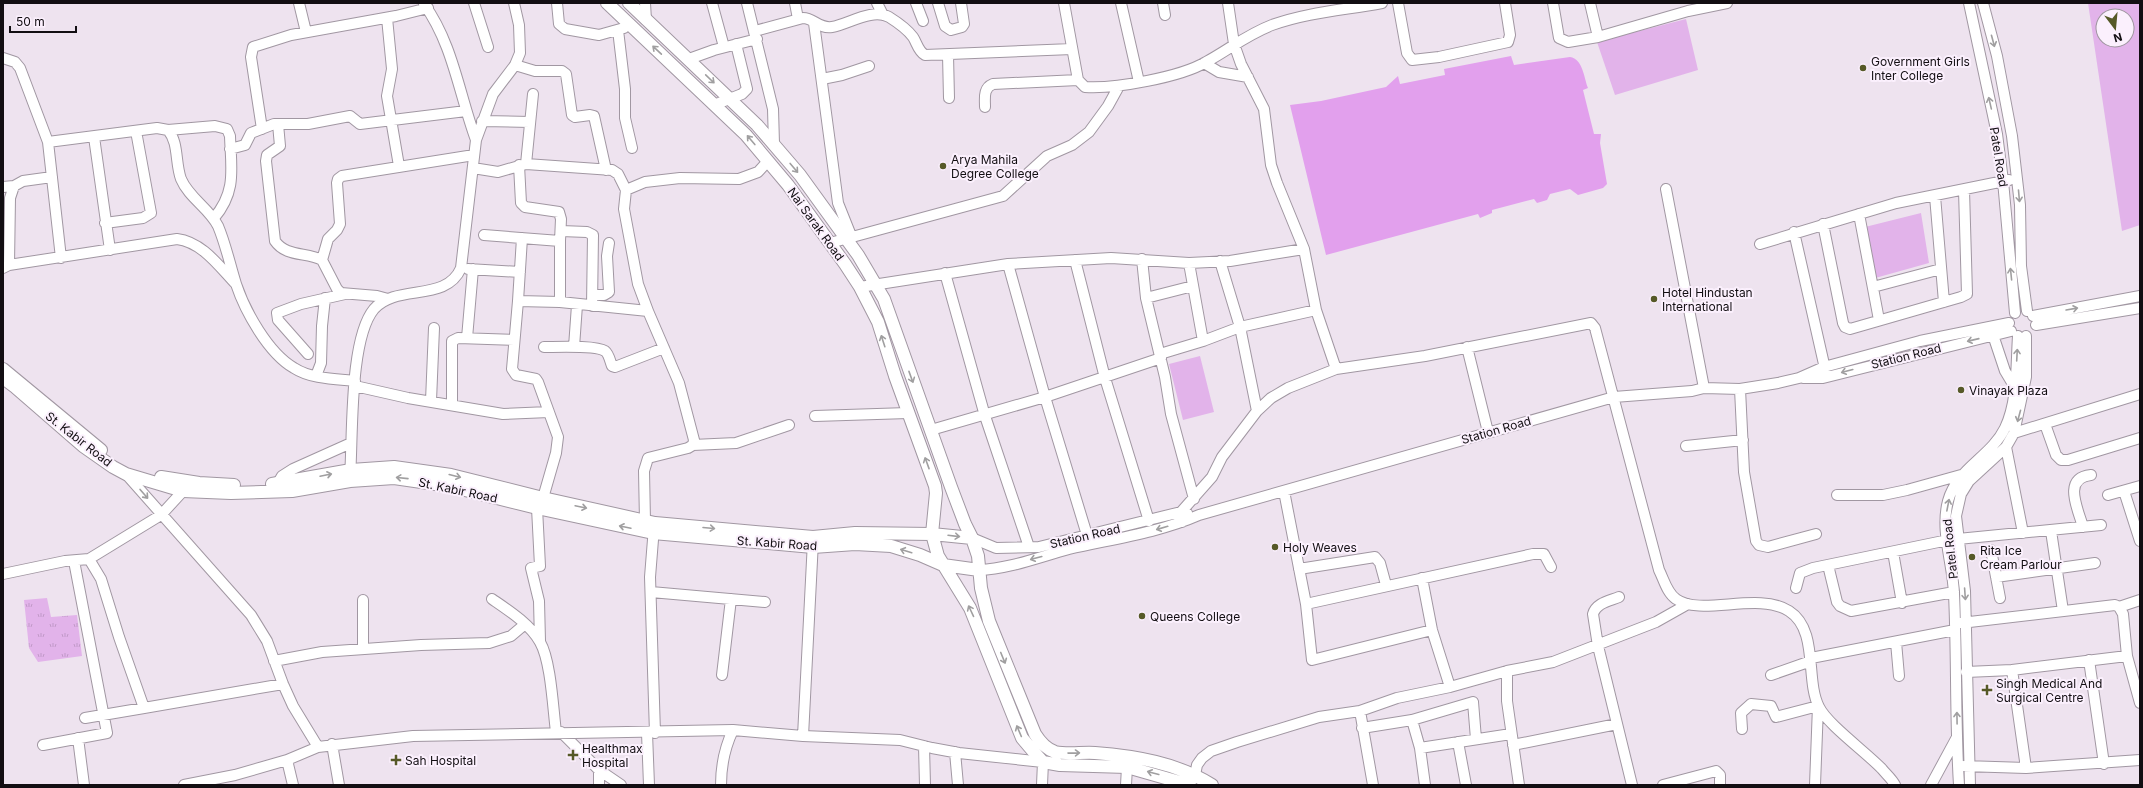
<svg xmlns="http://www.w3.org/2000/svg" width="2143" height="788" font-family="Inter,sans-serif">
  <defs>
    <pattern id="grass-tufts" width="24" height="20" patternUnits="userSpaceOnUse"><rect width="24" height="20" fill="#e2b3ea"/><path d="M3 7l-1-3M5 7V3M7 7l1-3M15 17l-1-3M17 17v-4M19 17l1-3" fill="none" stroke="#c199c8"/></pattern>
  </defs>
  <rect width="100%" height="100%" fill="#eee3ef"/>
  <!-- grass -->
  <path fill="url(#grass-tufts)" d="M47,598L51,617L77,615L82,656L38,662L29,648L24,600Z"/>
  <!-- green -->
  <path fill="#e2b3ea" fill-rule="evenodd" d="M2088,3H2140V225L2122,231ZM2103,16H2127V40H2103Z
    M1686,19L1698,70L1615,95L1597,42Z
    M1921,213L1929,263L1868,280L1857,229Z
    M1200,356L1214,412L1183,420L1169,364Z"/>
  <!-- water -->
  <path fill="#e2a0ed" d="M1511,56L1514,65L1570,57C1583,59 1584,78 1588,88L1583,90L1594,134H1601L1600,143L1607,184L1603,188L1578,195L1570,189L1550,194L1547,200L1537,203L1534,199L1492,210V213L1480,218L1478,214L1326,255L1290,105L1321,101L1386,87L1398,76L1400,84L1445,75L1444,69Z"/>
  <g fill="none" stroke-linecap="round" stroke-linejoin="round">
    <!-- minor casing -->
    <g stroke="#a197a2" stroke-width="12">
      <path id="minor" d="M299,3L306,32
        M474,3L488,47
        M557,3L559,24L565,29L599,35L624,28
        M645,3L646,20
        M712,3L724,47
        M747,3L773,109L774,144
        M795,3L798,19
        M877,3L883,15
        M916,3L923,21
        M938,3L945,26L951,30L962,27L964,24L961,3
        M1064,3L1078,80L1085,87C1115,89 1181,77 1206,62C1230,49 1246,35 1272,25C1308,12 1345,10 1382,3
        M1121,3L1139,82
        M1163,3L1165,15
        M1228,3L1234,44L1241,64L1264,109L1271,165L1277,183L1304,249L1316,310L1336,369
        M1398,3L1407,53L1412,60L1439,57L1508,42L1510,35L1505,3
        M1553,3L1559,38L1568,42L1598,37L1688,11L1727,3
        M1590,3L1598,37
        M1969,3L1997,134L2003,181L2015,313
        M1983,3L1997,56L2012,136L2020,205L2021,266L2027,311
        M424,4C453,44 459,94 476,140
        M387,18L392,69L387,96L399,166
        M814,23L838,203L852,238
        M618,30L625,89V118L632,148
        M755,31L803,18C814,18 819,29 832,27C849,24 872,8 889,17C897,22 907,29 913,37C917,43 918,51 925,55L1072,49
        M948,55L949,98
        M3,58L15,62L20,68L48,142L157,128L168,130C179,143 175,163 181,179C189,198 209,208 218,226C226,245 230,265 236,284C245,311 268,353 294,368C311,379 335,379 355,381
        M689,59L714,50L757,39
        M1204,63L1219,72L1248,77
        M515,65L535,71H562L566,74L572,115L575,117L590,115L594,116L606,170
        M822,79L842,75L869,66
        M714,105L742,94L747,89L736,44
        M985,107C985,98 983,88 993,84L1078,80
        M482,121L530,122
        M278,124L280,146L267,155L266,161L275,241C286,257 306,252 322,260L337,289L341,293L377,296L388,299
        M262,129L251,57L253,47L291,35L396,16L428,8
        M168,130L215,126L227,129L230,136C231,168 237,191 214,218
        M94,137L110,250
        M48,142L61,258
        M230,149L245,145L251,133L274,124H308L350,116L360,124L466,111
        M526,164L533,94
        M519,165L521,203L525,207L559,212L561,219L560,241
        M473,168L498,172L526,164L612,170L618,174L626,190
        M3,187L14,186
        M1666,189L1704,388
        M1935,196L1944,302
        M1859,214L1879,320
        M105,223L143,218L151,213L136,131
        M1823,224L1843,323L1845,327L1850,329L1961,297L1967,294L1964,190
        M561,231L587,232L593,235L592,306
        M1794,232L1826,373
        M484,235L560,241V302L648,311
        M522,238L518,301L560,302
        M830,243L1003,196L1047,156L1072,145L1089,132L1108,106L1119,86
        M1760,244L1896,203L2009,180
        M1142,259L1146,298L1165,377L1171,414L1194,499
        M322,260L328,239L337,230L340,224L337,183L338,179L342,176L474,155
        M1075,260L1105,378L1149,521
        M1220,261L1240,327L1257,411
        M1189,263L1203,341
        M1008,264L1045,397L1087,535
        M9,265L10,198L14,186L23,181L52,177
        M3,268L9,265L177,239C202,242 219,266 235,283
        M468,269L520,272
        M945,273L985,416L1029,547
        M860,287L1008,264L1111,258L1189,263L1230,261L1304,249
        M1873,287L1941,269
        M593,295H604L609,292L607,256L609,243
        M1146,298L1193,286
        M518,301L512,369L516,375L536,379L538,382L558,437L556,453L543,498
        M2033,316L2140,296
        M2036,325L2140,308
        M1993,335L2005,371L2014,386
        M467,338L473,269
        M544,347C556,347 596,345 605,351C609,354 610,361 612,366L615,367L664,348
        M574,347L577,305
        M1467,347L1488,432
        M308,354L278,320L277,313L301,304L345,294
        M1160,354L1203,341L1240,327L1316,310
        M316,376L321,363L322,326L325,298
        M1803,378H1823L2011,331
        M355,386L408,398L503,414L549,412
        M1740,389L1744,472L1756,541L1759,545L1768,547L1816,534
        M431,401L434,328
        M452,404V341L458,338L514,340
        M815,416L908,413
        M2045,424L2056,455L2061,460H2068L2140,438
        M931,430L1045,397L1161,358
        M2014,433L2140,394
        M693,445L736,443L789,425
        M1686,446L1743,440
        M2006,447L2023,533
        M126,474L251,615L267,641L283,684L293,706L318,747L287,760L293,785
        M350,477C353,437 349,339 374,309C397,283 446,303 461,268L476,140L493,94L515,65L520,53L519,25L514,3
        M275,488L282,476L293,469L351,443
        M1284,491L1306,604
        M2124,491L2140,541
        M1837,495H1883L1907,490L1961,475
        M2108,495L2140,486
        M537,508L540,566L531,568L539,601L540,641
        M645,521L644,471L648,458L688,448L693,445L694,440L679,383L648,311L638,284L624,209L626,190L645,182L680,178L739,179L758,172L768,161
        M1182,522L1181,512L1212,477L1222,457L1257,411L1271,398L1288,388L1336,369L1425,356L1591,323L1595,328L1659,570C1664,580 1667,593 1676,599C1701,617 1758,591 1789,611C1819,630 1805,680 1819,707C1827,724 1867,753 1882,769C1886,774 1892,779 1895,785
        M654,527L650,577L655,733
        M2083,527C2078,509 2062,478 2091,475
        M2051,531L2063,611
        M972,538L996,548L1039,547L1181,512L1187,513
        M1958,539L2101,525
        M1991,550L2000,598
        M1893,552L1902,603
        M89,559L161,515L183,491
        M1828,565L1837,602L1840,606L1851,611L1954,592
        M1299,569L1375,557L1380,563L1386,585
        M979,570C1009,569 1039,557 1069,549C1112,539 1158,533 1199,515L1614,397L1692,391L1704,388L1740,389L1778,383L1799,378L1824,367L1920,341L2009,323
        M3,574L65,561L89,559L101,579L119,637L144,708L283,684
        M1996,577L2095,563
        M1422,578L1432,630L1450,687
        M1796,588L1800,573L1813,568L1948,540
        M651,592L765,602
        M1619,597C1609,601 1596,603 1593,614L1598,646L1632,785
        M492,599C508,610 530,624 540,642C551,661 553,709 556,732
        M363,600V649
        M2119,607L2140,600
        M1961,623L2115,605L2119,607L2123,614L2127,656L2140,703
        M1432,630L1312,660L1306,604L1533,554H1544L1551,567
        M1896,642L1899,676
        M1811,658L1955,630
        M2089,660L2104,764
        M274,661L322,652L421,645L489,643L511,636L524,625
        M2012,670L2026,768
        M1507,671V701L1519,785
        M1966,672L2012,670L2127,656
        M722,675L731,599
        M1771,675L1811,661
        M1360,711L1373,785
        M85,718L144,708
        M1412,720L1420,748L1425,785
        M1362,728L1412,720L1473,702L1476,739
        M1742,729L1741,713L1751,704L1771,706L1776,717L1818,706L1815,785
        M561,732L599,770L621,785
        M647,733L649,785
        M803,736L813,541
        M78,738L84,785
        M1458,742L1466,785
        M332,744L339,785
        M43,745L107,733L74,561
        M1513,745L1617,724
        M924,746L925,785
        M318,747L413,736L733,730L803,736L900,740L932,748L959,753L1043,762L1042,785
        M1420,748L1511,734
        M955,752L958,785
        M1964,766L2026,768L2140,760
        M1195,775L1197,765L1202,758L1211,751L1237,742L1319,717L1360,711L1397,698L1450,687L1507,671L1553,662L1656,622L1688,604
        M184,785L235,775L287,760
        M599,785V770
        M721,785C721,765 724,749 733,730
        M1126,785L1127,767
        M1663,785L1716,771L1720,775V785
        M1931,785L1957,737
        M1959,785C1955,722 1957,658 1954,594C1953,564 1940,531 1948,501C1957,468 1991,457 2005,428C2018,401 2016,365 2018,336
        M1970,785L1965,591L1956,516L1961,494L1969,481L2006,447L2014,433L2026,377V336"/>
    </g>
    <!-- major casing -->
    <g stroke="#a197a2" stroke-width="14">
      <path id="major" d="M607,3L746,135L788,185L845,264L860,287L878,322L895,376L935,486L936,493L932,534L938,556L970,608L1022,738L1033,751L1043,762L1060,765L1127,767L1190,785
        M629,3L757,125L800,175L821,204L858,255L884,299L951,487L965,524L972,538L978,556L981,588L989,621L1035,734C1040,742 1046,749 1055,752C1068,755 1082,752 1095,753C1135,756 1177,763 1212,785
        M3,369L101,450
        M3,378L15,387L83,446L113,467L126,474L183,491L231,493L292,491L350,481L394,478L449,486L537,508L653,533L813,547L855,544L891,546L920,555L943,565L979,570
        M161,477L199,483L234,485
        M272,484L351,470L394,467L451,475L543,498L655,523L813,537L855,533L932,534L972,538"/>
    </g>
    <!-- minor -->
    <use href="#minor" stroke="#fff" stroke-width="10"/>
    <!-- major -->
    <use href="#major" stroke="#fff" stroke-width="12"/>
  </g>
  <!-- one-way arrows -->
  <defs><path id="oneway-shaft" d="M-6 0H5M1.5-3L5.5 0L1.5 3" fill="none" stroke-width="1.6" stroke-linecap="round" stroke-linejoin="round"/></defs>
  <g stroke="#a09fa0">
    <use href="#oneway-shaft" transform="translate(1993 41) rotate(75)"/>
    <use href="#oneway-shaft" transform="translate(657 50) rotate(-137)"/>
    <use href="#oneway-shaft" transform="translate(710 79) rotate(44)"/>
    <use href="#oneway-shaft" transform="translate(1990 103) rotate(-103)"/>
    <use href="#oneway-shaft" transform="translate(751 140) rotate(-130)"/>
    <use href="#oneway-shaft" transform="translate(794 168) rotate(50)"/>
    <use href="#oneway-shaft" transform="translate(2019 196) rotate(85)"/>
    <use href="#oneway-shaft" transform="translate(2011 274) rotate(-96)"/>
    <use href="#oneway-shaft" transform="translate(2072 309) rotate(-10)"/>
    <use href="#oneway-shaft" transform="translate(1973 340) rotate(167)"/>
    <use href="#oneway-shaft" transform="translate(883 341) rotate(-108)"/>
    <use href="#oneway-shaft" transform="translate(2017 355) rotate(-87)"/>
    <use href="#oneway-shaft" transform="translate(1847 371) rotate(165)"/>
    <use href="#oneway-shaft" transform="translate(911 377) rotate(70)"/>
    <use href="#oneway-shaft" transform="translate(2019 416) rotate(105)"/>
    <use href="#oneway-shaft" transform="translate(927 463) rotate(-110)"/>
    <use href="#oneway-shaft" transform="translate(326 475) rotate(-12)"/>
    <use href="#oneway-shaft" transform="translate(455 476) rotate(14)"/>
    <use href="#oneway-shaft" transform="translate(402 478) rotate(-174)"/>
    <use href="#oneway-shaft" transform="translate(144 494) rotate(49)"/>
    <use href="#oneway-shaft" transform="translate(1948 505) rotate(-79)"/>
    <use href="#oneway-shaft" transform="translate(581 507) rotate(12)"/>
    <use href="#oneway-shaft" transform="translate(625 527) rotate(-168)"/>
    <use href="#oneway-shaft" transform="translate(709 528) rotate(5)"/>
    <use href="#oneway-shaft" transform="translate(1162 528) rotate(164)"/>
    <use href="#oneway-shaft" transform="translate(954 536) rotate(7)"/>
    <use href="#oneway-shaft" transform="translate(906 551) rotate(-163)"/>
    <use href="#oneway-shaft" transform="translate(1036 558) rotate(165)"/>
    <use href="#oneway-shaft" transform="translate(1965 594) rotate(86)"/>
    <use href="#oneway-shaft" transform="translate(971 611) rotate(-115)"/>
    <use href="#oneway-shaft" transform="translate(1003 658) rotate(68)"/>
    <use href="#oneway-shaft" transform="translate(1957 718) rotate(-91)"/>
    <use href="#oneway-shaft" transform="translate(1019 731) rotate(-113)"/>
    <use href="#oneway-shaft" transform="translate(1074 753) rotate(-1)"/>
    <use href="#oneway-shaft" transform="translate(1153 773) rotate(-165)"/>
  </g>
  <!-- markers -->
  <g fill="#565927" stroke="#fbf0fd" stroke-width="1.5">
    <circle cx="1863" cy="68" r="4"/>
    <circle cx="943" cy="166" r="4"/>
    <circle cx="1654" cy="299" r="4"/>
    <circle cx="1961" cy="390" r="4"/>
    <circle cx="1275" cy="547" r="4"/>
    <circle cx="1972" cy="557" r="4"/>
    <circle cx="1142" cy="616" r="4"/>
    <path d="M1985 684h4v4h4v4h-4v4h-4v-4h-4v-4h4z"/>
    <path d="M571 749h4v4h4v4h-4v4h-4v-4h-4v-4h4z"/>
    <path d="M394 754h4v4h4v4h-4v4h-4v-4h-4v-4h4z"/>
  </g>
  <g text-anchor="middle" dominant-baseline="central" stroke-width="4" stroke-linejoin="round" paint-order="stroke">
    <!-- poi labels -->
    <g font-size="12" fill="#120e12" stroke="#fbf0fd" text-anchor="start">
      <text x="1871" y="61">Government Girls<tspan x="1871" dy="14">Inter College</tspan></text>
      <text x="951" y="159">Arya Mahila<tspan x="951" dy="14">Degree College</tspan></text>
      <text x="1662" y="292">Hotel Hindustan<tspan x="1662" dy="14">International</tspan></text>
      <text x="1969" y="390">Vinayak Plaza</text>
      <text x="1283" y="547">Holy Weaves</text>
      <text x="1980" y="550">Rita Ice<tspan x="1980" dy="14">Cream Parlour</tspan></text>
      <text x="1150" y="616">Queens College</text>
      <text x="1996" y="683">Singh Medical And<tspan x="1996" dy="14">Surgical Centre</tspan></text>
      <text x="582" y="748">Healthmax<tspan x="582" dy="14">Hospital</tspan></text>
      <text x="405" y="760">Sah Hospital</text>
    </g>
    <!-- street labels -->
    <g font-size="12" fill="#120e12" stroke="#fbf0fd">
      <text transform="translate(1999 157) rotate(81)">Patel Road</text>
      <text transform="translate(816 224) rotate(54)">Nai Sarak Road</text>
      <text transform="translate(1906 356) rotate(-14)">Station Road</text>
      <text transform="translate(1496 430) rotate(-16)">Station Road</text>
      <text transform="translate(79 439) rotate(38)">St. Kabir Road</text>
      <text transform="translate(458 490) rotate(12)">St. Kabir Road</text>
      <text transform="translate(1085 536) rotate(-13)">Station Road</text>
      <text transform="translate(777 543) rotate(4)">St. Kabir Road</text>
      <text transform="translate(1950 549) rotate(-96)">Patel Road</text>
    </g>
  </g>
  <!-- border -->
  <rect width="2143" height="788" fill="none" stroke="#120e12" stroke-width="8"/>
  <!-- north arrow -->
  <g transform="translate(2115 28) rotate(164)"><circle r="19" fill="#fbf0fd" stroke="#9e969f"/>
  <path d="M0-3L7 15L0 10L-7 15Z" fill="#565927"/>
  <text y="-6" font-size="11" font-weight="bold" text-anchor="middle" fill="#120e12">N</text>
  </g>
  <!-- scale -->
  <path d="M10 26v6h66v-6" fill="none" stroke="#120e12" stroke-width="2"/>
  <text x="16" y="26" font-size="12" fill="#120e12" stroke="#fbf0fd" stroke-width="3" paint-order="stroke">50 m</text>
</svg>
